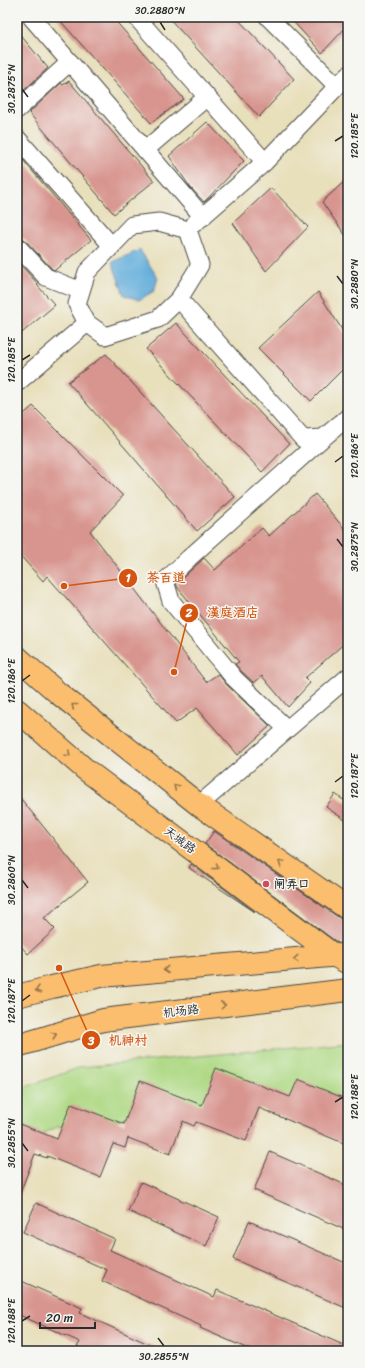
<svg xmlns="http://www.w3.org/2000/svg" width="365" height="1368" font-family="Sriracha,'LXGW WenKai TC',sans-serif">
  <rect width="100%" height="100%" fill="#f6f6f2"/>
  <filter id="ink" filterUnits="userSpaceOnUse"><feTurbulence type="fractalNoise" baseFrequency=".025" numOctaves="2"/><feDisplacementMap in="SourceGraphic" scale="8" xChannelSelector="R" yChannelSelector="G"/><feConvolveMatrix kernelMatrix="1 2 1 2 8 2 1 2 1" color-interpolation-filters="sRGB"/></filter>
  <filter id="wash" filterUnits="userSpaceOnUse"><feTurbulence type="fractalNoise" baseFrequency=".012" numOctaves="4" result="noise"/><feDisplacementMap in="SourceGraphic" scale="16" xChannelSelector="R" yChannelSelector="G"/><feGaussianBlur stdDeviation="0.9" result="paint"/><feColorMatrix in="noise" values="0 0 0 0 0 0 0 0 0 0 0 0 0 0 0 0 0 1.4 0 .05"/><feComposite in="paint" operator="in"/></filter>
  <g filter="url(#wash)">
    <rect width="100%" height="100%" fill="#e8dfbb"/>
    <!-- green -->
    <path fill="#afd985" stroke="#6d8258" d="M348,1042V1113L313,1097L57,1127L17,1146V1090L81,1067Z"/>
    <!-- water -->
    <path fill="#63addb" stroke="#476c83" d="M140,250L158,278L154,291L139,300L124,295L112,262Z"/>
    <g id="blocks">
      <!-- building -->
      <path fill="#d8958f" d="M57,17H112L184,99L151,123Z
        M168,17H236L294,79L259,117Z
        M289,17H348V25L322,53Z
        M17,31L48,68L17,97Z
        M69,81L154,181L114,214L29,113L61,83L63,85Z
        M207,122L244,161L204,202L190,187L169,156Z
        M17,153L91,240L55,270L52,269L24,239L17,236Z
        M348,178V239L322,202Z
        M271,188L308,227L266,271L233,223Z
        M17,261L38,284L37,285L55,305L17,337Z
        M318,292L348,339V364L311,401L258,348Z
        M176,323L289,444L262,472L146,349Z
        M106,354L235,497L197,531L68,382Z
        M33,406L123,496L90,531L206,682L218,674L227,685L270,726L238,755L197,708L176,723L47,576L43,581L17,552V420Z
        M315,494L348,533V640L305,678L310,683L288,707L262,676L254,683L241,671L235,664L239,662L178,588L176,584L204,558L215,570L262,528L269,536Z
        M17,794L88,882L44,918L55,929L28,954L17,942Z
        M335,794L348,803V822L326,807Z
        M214,831L341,919L348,921V945L338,943L205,844Z
        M191,864L255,912L189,868Z
        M216,1068L290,1097L298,1079L348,1100V1145L259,1108L246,1141L196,1122L194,1126L183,1121L170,1154L128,1138L125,1148L113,1144L100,1177L47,1156V1158L35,1154L18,1198H17V1123L57,1139L71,1104L124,1124L140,1081L202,1105Z
        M270,1152L348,1186V1231L254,1190Z
        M141,1182L219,1217L206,1246L128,1211Z
        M36,1203L115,1239L110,1250L214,1297L217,1290L348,1347V1351H253L200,1328L201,1326L102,1281L107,1270L23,1232Z
        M249,1221L348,1264V1309L233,1259Z
        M17,1279L82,1308L80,1313L164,1351H87L77,1347L80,1342L17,1314Z"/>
    </g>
  </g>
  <g filter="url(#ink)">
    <use href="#blocks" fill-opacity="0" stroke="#474641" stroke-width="1"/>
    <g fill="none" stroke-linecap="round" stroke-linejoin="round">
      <!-- minor casing -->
      <g stroke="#474641" stroke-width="19">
        <path id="minor" d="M31,17L203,217
          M136,17L265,162
          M268,17L337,86
          M17,110L70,62
          M17,138L112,246
          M145,150L207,97
          M159,222L188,230L200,265L179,299L158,319L105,336L87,323L77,304L87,272L132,225Z
          M195,223L265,162L348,75
          M17,246L46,277L81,291
          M179,299L303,439L323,438L348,417
          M17,383L87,323
          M287,729L234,678L171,601L165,581L189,558L323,438
          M199,805L348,677"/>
      </g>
      <!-- primary casing -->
      <g stroke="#474641" stroke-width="24">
        <path id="primary" d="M17,657L58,693L199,805L348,909
          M17,710L86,770L335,956L348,963
          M17,996L52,987L101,976L341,955
          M17,1046L103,1020L348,990"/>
      </g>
      <!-- minor -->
      <use href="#minor" stroke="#fff" stroke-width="17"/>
      <!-- primary -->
      <use href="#primary" stroke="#fbbe6e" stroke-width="22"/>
    </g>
    <!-- one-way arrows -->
    <defs><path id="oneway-chevron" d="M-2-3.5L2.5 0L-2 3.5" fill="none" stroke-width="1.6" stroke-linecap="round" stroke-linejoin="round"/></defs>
    <g stroke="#93744c">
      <use href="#oneway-chevron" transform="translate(74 706) rotate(-141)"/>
      <use href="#oneway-chevron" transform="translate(68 754) rotate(41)"/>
      <use href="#oneway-chevron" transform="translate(176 787) rotate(-141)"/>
      <use href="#oneway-chevron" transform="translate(281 863) rotate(-145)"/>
      <use href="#oneway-chevron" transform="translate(216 867) rotate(37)"/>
      <use href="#oneway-chevron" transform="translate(296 959) rotate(175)"/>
      <use href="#oneway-chevron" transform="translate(166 970) rotate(175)"/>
      <use href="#oneway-chevron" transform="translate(38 990) rotate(165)"/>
      <use href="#oneway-chevron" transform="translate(223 1005) rotate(-7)"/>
      <use href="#oneway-chevron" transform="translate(54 1035) rotate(-17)"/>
    </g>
  </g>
  <!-- ticks -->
  <path fill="none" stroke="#2b2b2b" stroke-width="1.5" d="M160,22L165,30M22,89L28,97M335,141L343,136M337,276L343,284M22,360L30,355M335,462L343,456M337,539L343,547M22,681L30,675M335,782L343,776M22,880L28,888M22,1001L30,995M335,1102L343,1097M22,1143L28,1151M22,1321L30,1316M158,1338L164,1346"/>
  <!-- markers -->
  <circle fill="#d1495b" stroke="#f6f6f2" stroke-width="1.5" cx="266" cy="884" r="4"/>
  <g text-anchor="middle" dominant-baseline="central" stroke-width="3" stroke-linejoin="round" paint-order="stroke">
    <!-- street labels -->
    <g font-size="12" fill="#2b2b2b" stroke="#f6f6f2">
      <text transform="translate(180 840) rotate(37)">天城路</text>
      <text transform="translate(181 1011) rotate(-7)">机场路</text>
    </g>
    <!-- poi labels -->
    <g font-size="12" font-weight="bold" fill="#2b2b2b" stroke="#f6f6f2" text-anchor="start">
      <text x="274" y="884">闸弄口</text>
    </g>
  </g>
  <!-- callouts -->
  <path fill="none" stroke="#d5540f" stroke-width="1.5" d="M64 586L128 578M174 672L189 613M59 968L91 1040"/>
  <g fill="#d5540f" stroke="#f6f6f2" stroke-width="1.5">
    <circle cx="64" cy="586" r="4"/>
    <circle cx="174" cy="672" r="4"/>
    <circle cx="59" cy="968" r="4"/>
    <circle cx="128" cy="578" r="10"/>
    <circle cx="189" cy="613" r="10"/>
    <circle cx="91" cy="1040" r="10"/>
  </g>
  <g font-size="12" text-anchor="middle" font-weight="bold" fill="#fff">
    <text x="128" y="582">1</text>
    <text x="189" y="617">2</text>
    <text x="91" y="1045">3</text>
  </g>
  <g font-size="13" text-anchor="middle" font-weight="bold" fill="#d5540f" stroke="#f6f6f2" stroke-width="3" stroke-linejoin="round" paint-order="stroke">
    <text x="166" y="582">茶百道</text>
    <text x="233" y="617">漢庭酒店</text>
    <text x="128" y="1045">机神村</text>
  </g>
  <!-- margin -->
  <rect width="365" height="1368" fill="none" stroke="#f6f6f2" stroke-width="44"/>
  <!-- scale -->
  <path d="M40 1322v6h55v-6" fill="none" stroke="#2b2b2b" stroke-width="2"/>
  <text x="46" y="1322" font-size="12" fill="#2b2b2b" stroke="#f6f6f2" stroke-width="3" paint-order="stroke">20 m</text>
  <rect x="22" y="22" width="321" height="1324" fill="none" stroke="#2b2b2b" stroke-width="1.5"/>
  <g font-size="10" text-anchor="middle" fill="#2b2b2b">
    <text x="160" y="14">30.2880°N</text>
    <text transform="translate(11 89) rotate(-90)" y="4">30.2875°N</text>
    <text transform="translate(354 136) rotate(-90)" y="4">120.185°E</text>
    <text transform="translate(354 284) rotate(-90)" y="4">30.2880°N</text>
    <text transform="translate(11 360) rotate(-90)" y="4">120.185°E</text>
    <text transform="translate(354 456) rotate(-90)" y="4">120.186°E</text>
    <text transform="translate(354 547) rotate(-90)" y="4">30.2875°N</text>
    <text transform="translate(11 681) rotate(-90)" y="4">120.186°E</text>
    <text transform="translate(354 776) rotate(-90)" y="4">120.187°E</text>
    <text transform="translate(11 880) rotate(-90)" y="4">30.2860°N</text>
    <text transform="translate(11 1001) rotate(-90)" y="4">120.187°E</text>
    <text transform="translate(354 1097) rotate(-90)" y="4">120.188°E</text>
    <text transform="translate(11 1143) rotate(-90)" y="4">30.2855°N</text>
    <text transform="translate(11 1321) rotate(-90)" y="4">120.188°E</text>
    <text x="164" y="1360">30.2855°N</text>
  </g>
</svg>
